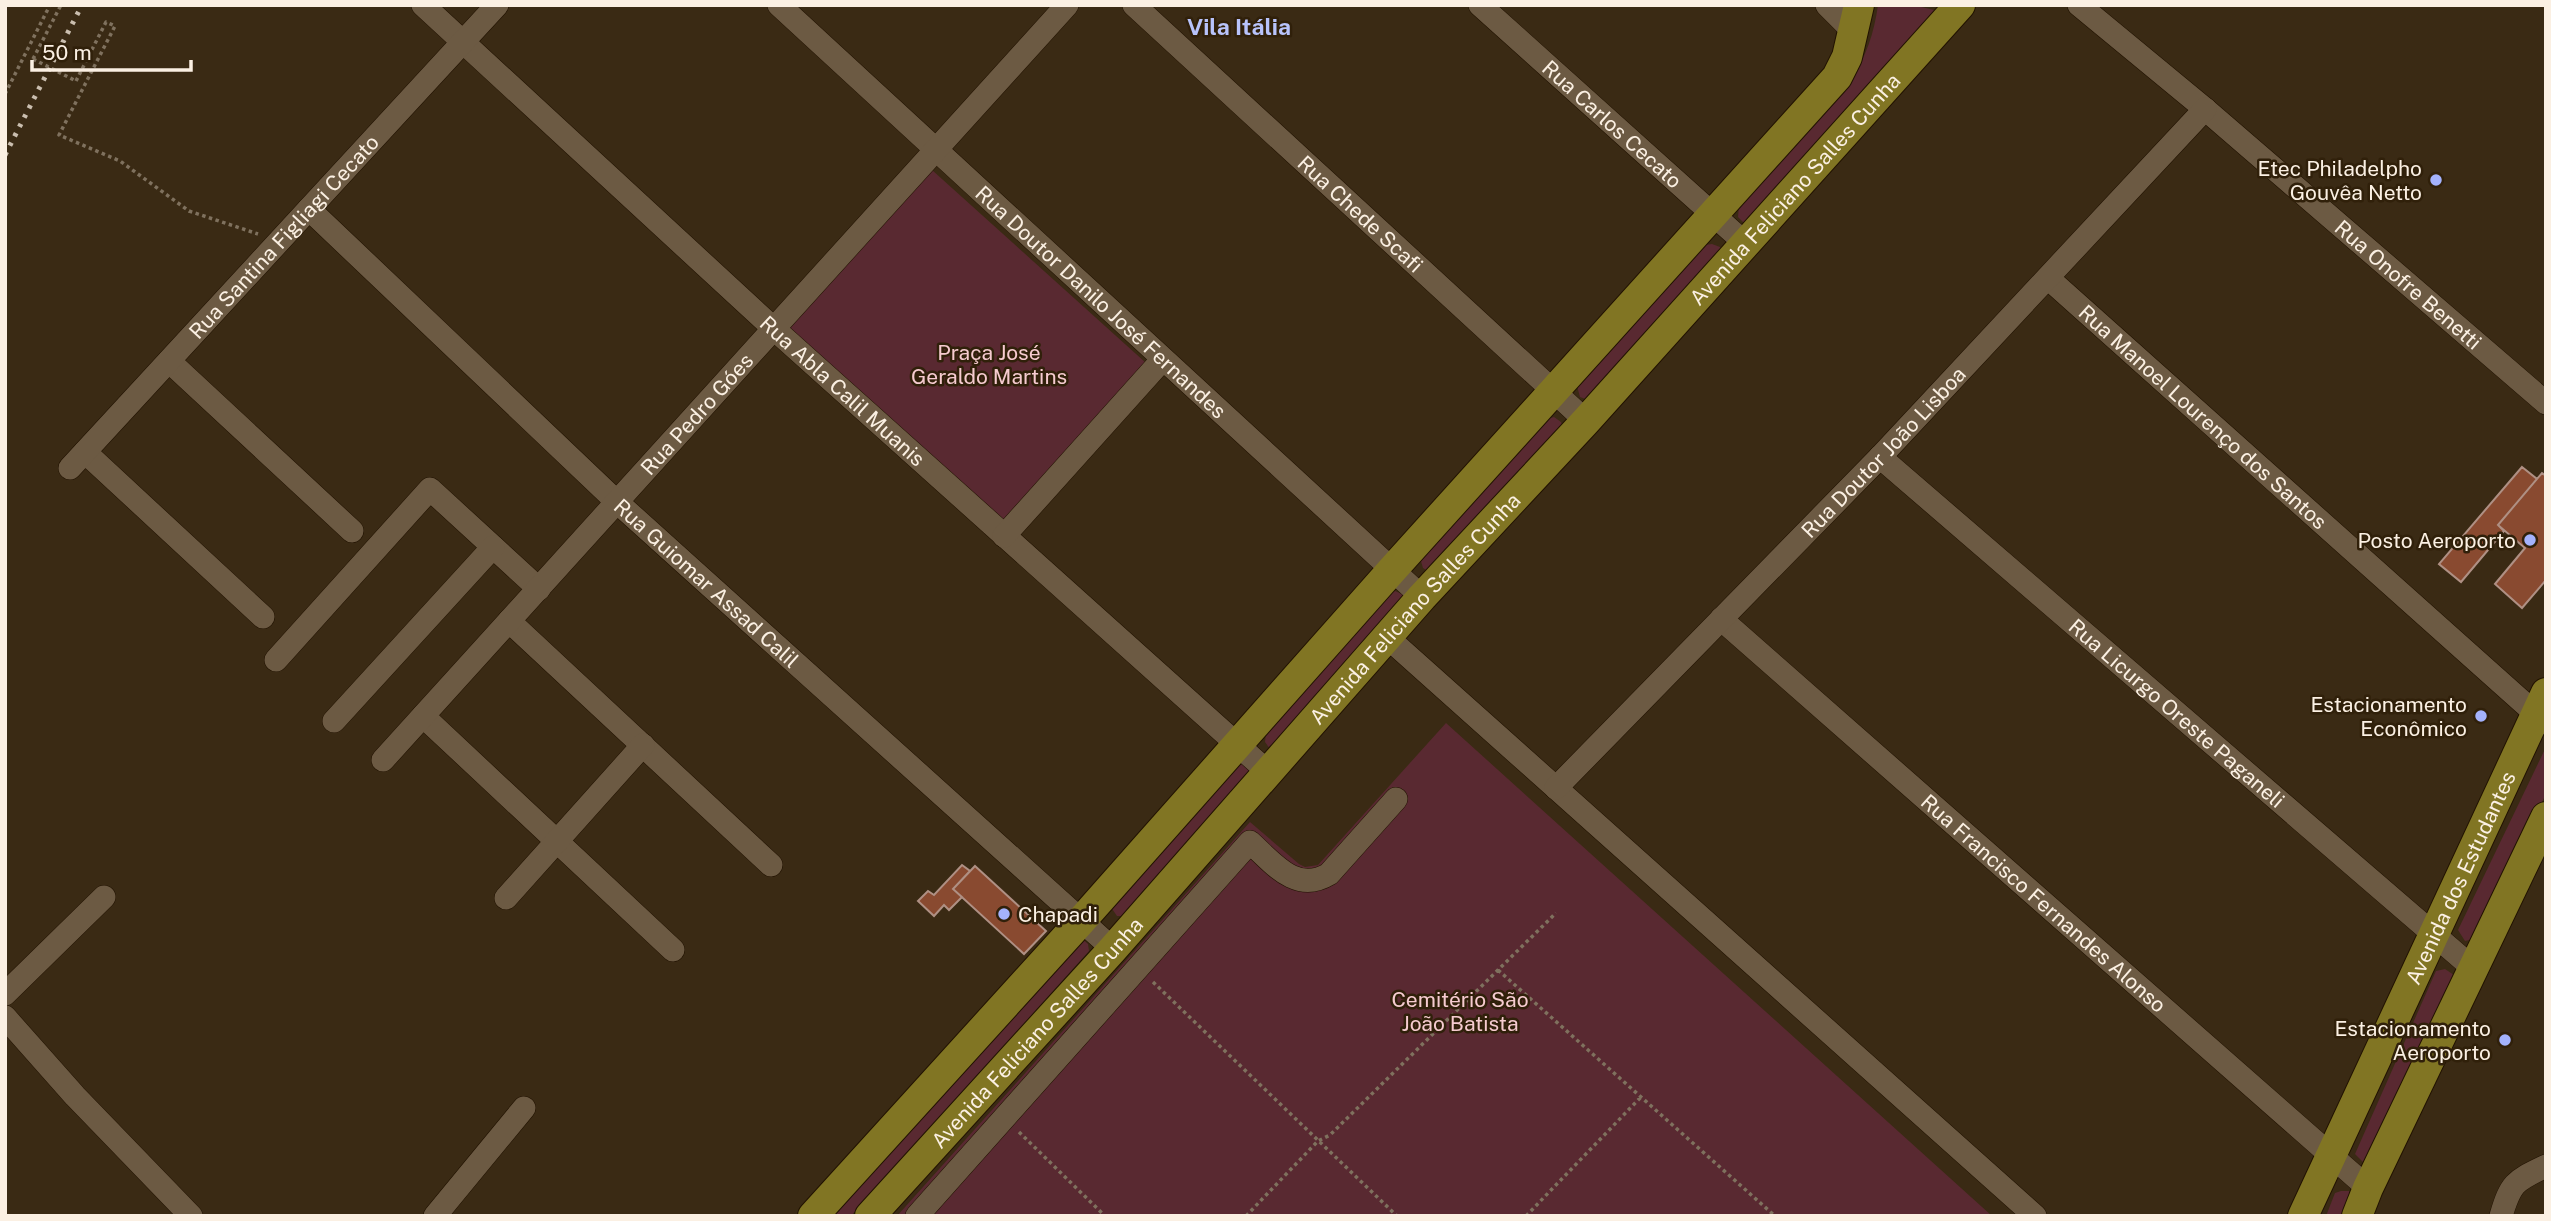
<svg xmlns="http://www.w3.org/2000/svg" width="2551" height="1221" font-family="'Public Sans',sans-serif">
  <rect width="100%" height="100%" fill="#3a2a14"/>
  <!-- green -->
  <path fill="#592931" d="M1878,5H1913L1934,10L1933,17L1755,223H1744L1738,217L1739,205L1851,81C1866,56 1874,34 1878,5Z
    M932,170L1146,363L1004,521L788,326Z
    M1712,244L1720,247L1723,254L1588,400L1580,397L1577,386L1705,245Z
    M1554,417L1561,422L1564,430L1431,573L1423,568L1420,558L1545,420Z
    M1395,591L1404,595L1270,749L1265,742L1266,733L1389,595Z
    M1446,723L1992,1216H897L1250,822L1299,864L1305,867L1318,865Z
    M2546,747V794L2474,939L2465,941L2458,930Z
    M1243,764L1249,768L1251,778L1124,916H1117L1108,903L1237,765Z
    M1081,938L1088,944L1089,951L851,1216H827Z
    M2445,969L2454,975L2364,1163L2355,1154L2436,971Z
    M2341,1191H2349L2353,1199L2346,1216H2326L2335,1193Z"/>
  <!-- building -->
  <path fill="#894a30" stroke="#af9084" stroke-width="2" d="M2522,467L2537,479L2498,525L2504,531L2461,582L2439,564Z
    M2542,473L2546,476V580L2522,608L2495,584L2525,548L2498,525Z
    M962,865L970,871L953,889L962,897L949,910L944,905L934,916L918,901L928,891L934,895Z
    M975,866L1046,931L1024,954L953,889Z"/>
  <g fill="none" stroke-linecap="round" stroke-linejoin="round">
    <!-- minor casing -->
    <g stroke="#211200" stroke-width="24">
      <g id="minor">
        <path id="s1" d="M423,5L773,328L1268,772"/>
        <path id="s2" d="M779,5L1422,597"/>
        <path id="s3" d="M1134,5L1586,421"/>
        <path id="s4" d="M1480,5L1746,244"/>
        <path d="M1827,5L1854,32"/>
        <path id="s5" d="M2079,5L2205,109L2546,403"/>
        <path id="s6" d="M309,209L617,502L1113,949"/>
        <path id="s7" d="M2048,278L2546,723"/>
        <path d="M169,361L352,531"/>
        <path d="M85,452L263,617"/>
        <path id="s8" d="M1880,457L2474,969"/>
        <path id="s9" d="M70,468L497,5"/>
        <path d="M1004,536L1163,359"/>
        <path id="s10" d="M1721,619L2368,1188"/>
        <path d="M509,621L771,865"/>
        <path d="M1387,637L2035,1216"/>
        <path d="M276,660L430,489L539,589"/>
        <path d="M423,716L673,950"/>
        <path d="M334,721L493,547"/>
        <path id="s11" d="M383,760L1067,5"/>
        <path id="s12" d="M1556,788L1880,457L2205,109"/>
        <path d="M506,898L643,745"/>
        <path d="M5,994L104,897"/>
        <path d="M5,1017L75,1096L191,1216"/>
        <path d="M435,1216L524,1108"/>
        <path d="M917,1216L1250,842C1273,863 1296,894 1329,874L1396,799"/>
        <path d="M2501,1216C2511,1182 2515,1181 2546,1166"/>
      </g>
    </g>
    <!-- major casing -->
    <g stroke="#211200" stroke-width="32">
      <g id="major">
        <path d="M813,1216L1081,921L1392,570L1837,77L1847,57L1859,5"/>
        <path id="s13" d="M870,1216L1113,949L1422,597L1586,421L1960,5"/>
        <path id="s14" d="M2303,1216L2546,693"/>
        <path d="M2357,1216L2368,1188L2546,817"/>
      </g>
    </g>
    <!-- path -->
    <path stroke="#7f715e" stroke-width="3.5" stroke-dasharray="3.5 3.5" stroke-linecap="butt" d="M33,59L61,5
      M76,81L106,22L115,26L59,135L120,161L189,211L258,234
      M5,94L50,5
      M1498,970L1775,1216
      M1153,982L1397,1216
      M1019,1132L1105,1216
      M1246,1216L1318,1141L1330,1135L1556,913
      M1526,1216L1641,1097"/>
    <!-- minor -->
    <use href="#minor" stroke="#6c5a43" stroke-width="23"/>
    <!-- major -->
    <use href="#major" stroke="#817523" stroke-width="30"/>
    <!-- rail -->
    <path stroke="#cabeaf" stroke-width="5" stroke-dasharray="3.5 7" stroke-linecap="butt" d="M5,155L82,5"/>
    <!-- path-bridge -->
    <path stroke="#7f715e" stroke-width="3.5" stroke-dasharray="3.5 3.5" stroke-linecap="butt" d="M33,59L76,81"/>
  </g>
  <!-- markers -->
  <g fill="#a4b2fc" stroke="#30200a" stroke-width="2.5">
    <circle cx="2436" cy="180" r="7"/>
    <circle cx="2530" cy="540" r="7"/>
    <circle cx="2481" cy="716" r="7"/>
    <circle cx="1004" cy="914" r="7"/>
    <circle cx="2505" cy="1040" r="7"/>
  </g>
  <g text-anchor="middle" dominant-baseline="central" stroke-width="5" stroke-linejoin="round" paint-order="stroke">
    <!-- street labels -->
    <g font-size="21" fill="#fbf0e3" stroke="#30200a">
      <text stroke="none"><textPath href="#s4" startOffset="178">Rua Carlos Cecato</textPath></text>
      <text stroke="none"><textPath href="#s13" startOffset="1382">Avenida Feliciano Salles Cunha</textPath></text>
      <text stroke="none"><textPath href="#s3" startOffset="308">Rua Chede Scafi</textPath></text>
      <text stroke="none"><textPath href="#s9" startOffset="315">Rua Santina Figliagi Cecato</textPath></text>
      <text stroke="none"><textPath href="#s5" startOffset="432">Rua Onofre Benetti</textPath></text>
      <text stroke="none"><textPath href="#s2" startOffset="438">Rua Doutor Danilo José Fernandes</textPath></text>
      <text stroke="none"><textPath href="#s1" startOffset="570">Rua Abla Calil Muanis</textPath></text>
      <text stroke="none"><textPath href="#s11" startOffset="467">Rua Pedro Góes</textPath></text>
      <text stroke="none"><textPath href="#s7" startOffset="208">Rua Manoel Lourenço dos Santos</textPath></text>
      <text stroke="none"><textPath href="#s12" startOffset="469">Rua Doutor João Lisboa</textPath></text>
      <text stroke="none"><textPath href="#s6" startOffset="546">Rua Guiomar Assad Calil</textPath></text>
      <text stroke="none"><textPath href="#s13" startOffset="816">Avenida Feliciano Salles Cunha</textPath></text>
      <text stroke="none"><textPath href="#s8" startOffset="392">Rua Licurgo Oreste Paganeli</textPath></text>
      <text stroke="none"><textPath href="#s14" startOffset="373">Avenida dos Estudantes</textPath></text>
      <text stroke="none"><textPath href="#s10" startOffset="430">Rua Francisco Fernandes Alonso</textPath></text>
      <text stroke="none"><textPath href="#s13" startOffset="248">Avenida Feliciano Salles Cunha</textPath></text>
    </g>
    <!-- poi labels -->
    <g font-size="21" fill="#fbf0e3" stroke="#30200a" text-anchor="end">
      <text x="2422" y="168">Etec Philadelpho<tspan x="2422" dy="24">Gouvêa Netto</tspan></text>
      <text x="2516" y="540">Posto Aeroporto</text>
      <text x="2467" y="704">Estacionamento<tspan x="2467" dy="24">Econômico</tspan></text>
      <text x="1018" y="914" text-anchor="start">Chapadi</text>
      <text x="2491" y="1028">Estacionamento<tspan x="2491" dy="24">Aeroporto</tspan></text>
    </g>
    <!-- park labels -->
    <g font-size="21" fill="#f6cbd0" stroke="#30200a">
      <text x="989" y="352">Praça José<tspan x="989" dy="24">Geraldo Martins</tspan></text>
      <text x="1460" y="999">Cemitério São<tspan x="1460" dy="24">João Batista</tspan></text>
    </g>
    <!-- neighbourhood labels -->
    <g font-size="23" font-weight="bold" fill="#b8c3fb" stroke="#30200a">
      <text x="1239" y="26">Vila Itália</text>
    </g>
  </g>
  <!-- border -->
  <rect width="2551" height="1221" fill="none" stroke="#fbf0e3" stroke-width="14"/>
  <!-- scale -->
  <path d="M32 60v10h159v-10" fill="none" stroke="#fbf0e3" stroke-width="3.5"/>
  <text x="42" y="60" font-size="21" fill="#fbf0e3" stroke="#30200a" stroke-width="5" paint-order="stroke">50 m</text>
</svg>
